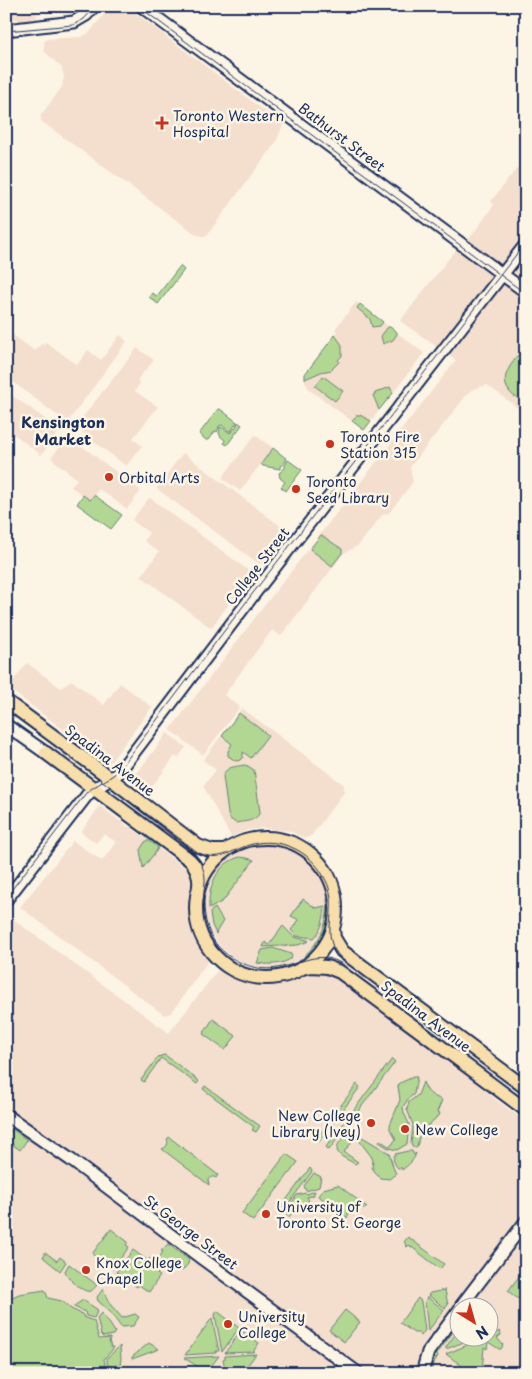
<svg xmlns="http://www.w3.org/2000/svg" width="532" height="1379" font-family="'Playpen Sans',sans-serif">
  <rect width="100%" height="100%" fill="#fcf5e5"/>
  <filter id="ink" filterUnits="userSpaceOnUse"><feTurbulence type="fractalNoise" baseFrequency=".02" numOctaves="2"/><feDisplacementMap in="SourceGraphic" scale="10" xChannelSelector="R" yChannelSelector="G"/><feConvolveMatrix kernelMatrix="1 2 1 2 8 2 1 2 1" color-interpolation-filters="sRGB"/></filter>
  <g filter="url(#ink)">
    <!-- built -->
    <path fill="#f4dece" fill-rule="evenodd" d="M111,6H126L283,125L276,142L208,234L205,236L197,235L41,121V115L62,87L64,77L62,68L44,51V42L47,39L81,37L89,33Z
      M36,11L37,18H31V20L19,21L18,19L10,20V13Z
      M526,157V414L487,385L473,389L469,392L410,467L413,482L389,513L382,515L359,545L343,554L281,636L272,630L224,695L240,707L203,755L170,730L257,615L456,360L400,321L454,252L470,238L494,205L491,201Z
      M356,302L424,353L364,430L310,390L306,384L305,379V374L337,332L335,329Z
      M6,330L35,351L41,344L43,345L46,342L77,365L88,350L101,360L120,335L127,341L70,419L65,421L6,377Z
      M137,348L154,360L137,380L140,383L135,391L158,407L133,438L142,446L126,466L75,427Z
      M6,391L59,429V432L41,455L14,434L6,443Z
      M255,435L273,448L240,491L222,478Z
      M67,438H71L139,489L140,492L127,509L99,489L90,500L71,487L77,479L51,458Z
      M183,453L287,531L262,562L259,564L157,489V487L164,478Z
      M150,498L252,573L211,628L141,576L159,552L144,541L149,533L132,520L148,499Z
      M27,663L61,688L71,680L104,705L120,683L152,707L109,764L8,688Z
      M242,708L344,785V792L312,835L309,837L305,838L290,831L263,828L248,830L231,837L203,786L216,770L203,760Z
      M167,733L186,747L178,758L175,756L148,792L132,780Z
      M100,806L128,827L129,826L189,871L192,877L193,881L189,902L190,918L195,936L209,960L171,1013L164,1015L20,907L73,841L102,861L116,842L104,834L96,843L81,832Z
      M261,844L284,846L304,856L315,867L323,879L329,901V912L323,946L295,962L283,966L271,968H262L246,964L237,960L223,950L214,937L210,930L206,916L205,908L207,879L213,867L220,860L237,852L245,848Z
      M6,914L169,1033L218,970L224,969L239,977L249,979L273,982L285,980L315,969L328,970L401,1021L499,1102L526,1122V1373H6ZM460,1306H490V1336H460Z"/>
    <!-- green -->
    <path fill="#b2d792" stroke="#668378" d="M180,266L184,270L158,304L149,297L152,293L157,296Z
      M360,304L383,322L380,326L372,327L370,319L357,308Z
      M388,327H390L397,332V334L393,340L383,344L381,336Z
      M335,335L342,345V356L338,360L339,362L331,370L321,372L305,379V374Z
      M526,346V400C519,399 513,397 509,391C497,375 517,358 526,346Z
      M323,376L343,391L335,401L315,386Z
      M390,387L393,393L379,410L373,395L375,394V393Z
      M218,409H220L237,422L231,431H229L222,425L219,426L217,432L215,431L209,440H206L199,434Z
      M357,415H360L371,421L364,430L352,421Z
      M238,422L242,425L227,445L224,443L225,440L220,436V435L219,433L220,427L223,428L230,433L236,427Z
      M273,448L287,459L283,465L280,466V469L263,466L261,464Z
      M288,460L302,470L286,491L281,487L285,482L280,478L279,473L285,468V465Z
      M83,495L90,500L94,495L122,515L111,529L77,504Z
      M321,535L342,549V553L332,566L310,549Z
      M239,713L268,735L251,758L243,752V758L241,760L236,761L228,756V751L232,744L222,736Z
      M244,765L248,766L254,770L260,812C256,822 245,821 236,823L230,819L228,814L223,776C226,766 235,767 244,765Z
      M148,840L158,847L157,850L143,868L140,850L145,842Z
      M240,857L247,858L254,860L223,901L209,909C208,886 217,863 240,857Z
      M303,899L316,908L325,906C324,917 322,931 314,938L296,936L291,930L299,920L291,916Z
      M327,899L329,901C329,910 328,938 323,946C320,951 310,954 305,956H304C321,941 329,922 327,899Z
      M215,908L223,921L217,931L216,934L212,925L210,913L212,910Z
      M283,926L294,937L308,940L309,941L298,945L263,947L265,942L269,945Z
      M273,948L291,954L292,958C282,965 269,965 257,963L262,950Z
      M213,1019L236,1036L225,1050L203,1034Z
      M164,1055H165L199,1081L197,1084L161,1058L144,1082L141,1080L158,1057Z
      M392,1059L395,1062L329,1150L326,1147Z
      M413,1077H417L414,1094L408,1099L403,1107L404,1113L409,1124L407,1144L397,1150L392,1149L391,1148L390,1149L379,1142L380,1140L390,1147L396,1139L390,1129V1125L400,1100L398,1086L400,1083Z
      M423,1082C428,1094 431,1095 442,1100L437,1112L440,1113L439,1116H437L436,1118L420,1133L417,1147H413L411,1143L413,1125L407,1109L409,1102L418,1095Z
      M357,1084L360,1087L319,1142L315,1140Z
      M205,1086L260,1126L256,1132L252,1130L254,1127L203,1089Z
      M12,1129L27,1140L20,1150L6,1140V1137Z
      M350,1135L355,1136L351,1140L352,1142L344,1152L358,1162L355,1164C352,1162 342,1157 340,1155C332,1148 342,1137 350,1135Z
      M359,1136L364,1138L389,1153L393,1167L396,1174L389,1179L380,1178L372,1168L373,1160L371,1156L358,1139Z
      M169,1137L218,1175L216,1178C213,1176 210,1177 208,1180L209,1185L162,1149C167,1147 169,1144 167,1139Z
      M408,1151H412L414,1155L416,1153C414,1161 408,1165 402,1170V1168H398C394,1164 392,1159 395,1154Z
      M286,1154L298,1162L253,1221L242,1213Z
      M310,1168L312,1171L311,1173L281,1214L278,1211Z
      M314,1173L321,1177L319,1187L306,1191L304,1186Z
      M338,1185L367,1207L365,1209L356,1204L352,1205L347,1218L331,1206L333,1203L330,1201L328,1203L318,1196L323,1189Z
      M315,1191L313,1196L307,1197L308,1199L309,1200L303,1209L297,1205L289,1217L286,1215L289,1212L288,1208L297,1195L306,1193L307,1194Z
      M111,1229L128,1242L126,1245L129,1247L113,1269L92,1254Z
      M408,1237L444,1264L440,1269L409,1245L407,1247L405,1245L406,1244L404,1242Z
      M168,1244L189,1260L188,1264L182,1271L172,1262L170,1264L167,1262L162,1270H160L157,1274L160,1276L149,1292L139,1285L137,1287L116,1272L133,1250L148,1261L150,1258L155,1263L163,1252L161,1251Z
      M45,1252L57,1261L60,1257L66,1262L60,1271L44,1258L43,1256L45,1255Z
      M69,1264L97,1285C96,1286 93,1290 91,1291C84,1294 67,1278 65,1271Z
      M526,1267V1288L518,1299L508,1291Z
      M103,1289L110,1304L122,1318L135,1314L139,1317L133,1326L121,1327L110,1312L98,1301L97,1297Z
      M45,1290L48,1298L62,1301L71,1309L82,1314L85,1318L94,1321L99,1339L110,1338V1340L109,1341L111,1347H113V1349L104,1359L105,1365L116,1373H6V1300L19,1294Z
      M445,1290L448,1305L445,1308L428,1295L430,1293Z
      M427,1297L444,1310L428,1331L425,1302Z
      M418,1298L421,1301L425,1330L421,1336L419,1333H414L400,1323Z
      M83,1300L98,1310L94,1318L86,1316L85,1312L74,1307V1306Z
      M345,1310L360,1322L344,1342L329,1330Z
      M217,1311L239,1328L222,1352L215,1315Z
      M101,1313L108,1321L115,1332L113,1335L103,1337L101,1335L97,1318Z
      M212,1318L219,1351H216V1353L185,1355Z
      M459,1319V1324L437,1354L438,1356L433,1364L431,1373H429L432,1357Z
      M459,1329L460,1336L477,1337L446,1349V1347Z
      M241,1330L259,1343L253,1352L225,1353Z
      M500,1331L501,1335L497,1338L503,1345L501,1349H499L488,1342L487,1349L484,1347L482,1372L473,1366L466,1369L446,1354Z
      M149,1343L159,1349L132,1359V1357Z
      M120,1346L121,1359L119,1372L107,1364V1358Z
      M256,1354L242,1373H226L223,1359L225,1358V1356Z
      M219,1356L208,1370L205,1371L184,1358Z"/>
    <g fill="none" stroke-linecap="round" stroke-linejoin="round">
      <!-- secondary casing -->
      <g stroke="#1b2f5e" stroke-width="15">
        <path id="secondary" d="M141,6L526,292
          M6,30L74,22L86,15L94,6
          M6,725L46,753
          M6,900L88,794C97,785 110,782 119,772L254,594L526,244
          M6,1115L71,1160L200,1257L358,1373
          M461,1306L526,1221
          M422,1373L428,1352L460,1309"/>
      </g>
      <!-- primary casing -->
      <g stroke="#1b2f5e" stroke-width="16">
        <path id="primary" d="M6,701L106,775
          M46,753L190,860C197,867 200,876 199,886
          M111,779L198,846L212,851H224
          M196 908a70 70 0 1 1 140 0a70 70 0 1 1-140 0Z
          M333,929L334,938L342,951L526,1088
          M302,968L311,966L327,967L340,972L405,1020L526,1110"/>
      </g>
      <!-- secondary -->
      <use href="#secondary" stroke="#fcf5e5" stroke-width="11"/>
      <!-- primary -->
      <use href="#primary" stroke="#f8deab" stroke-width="12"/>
      <!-- tram -->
      <path stroke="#1b2f5e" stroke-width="1" d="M138,6L526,294
        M6,31L73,25L84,19L96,6
        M6,709L199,853C220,862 230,851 249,845C278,836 310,850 324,877C330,887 332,898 331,910C331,921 328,933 332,944C334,951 340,957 345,962L526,1097
        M189,851C195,856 201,861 203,869C206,876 205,883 204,891C203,915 206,937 225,953C241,966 263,972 282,967C306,961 321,950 344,965
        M6,897L86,793C96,784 109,780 119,770L253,593L526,242"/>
    </g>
  </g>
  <!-- markers -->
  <g fill="#c8321e" stroke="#fcf5e5" stroke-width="2">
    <path d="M159.5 115.5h5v5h5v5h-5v5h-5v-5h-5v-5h5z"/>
    <circle cx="330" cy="444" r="5"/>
    <circle cx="109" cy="477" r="5"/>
    <circle cx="296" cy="489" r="5"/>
    <circle cx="371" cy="1123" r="5"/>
    <circle cx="405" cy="1129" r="5"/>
    <circle cx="266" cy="1214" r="5"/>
    <circle cx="86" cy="1270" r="5"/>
    <circle cx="228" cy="1324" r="5"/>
  </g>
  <g text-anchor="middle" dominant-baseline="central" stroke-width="5" stroke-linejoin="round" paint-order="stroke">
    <!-- poi labels -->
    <g font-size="14" fill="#1b2f5e" stroke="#fcf5e5" text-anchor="start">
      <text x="173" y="115">Toronto Western<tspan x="173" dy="16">Hospital</tspan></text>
      <text x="340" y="436">Toronto Fire<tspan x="340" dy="16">Station 315</tspan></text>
      <text x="119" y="477">Orbital Arts</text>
      <text x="306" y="481">Toronto<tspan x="306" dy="16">Seed Library</tspan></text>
      <text x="361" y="1115" text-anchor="end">New College<tspan x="361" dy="16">Library (Ivey)</tspan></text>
      <text x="415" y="1129">New College</text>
      <text x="276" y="1206">University of<tspan x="276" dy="16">Toronto St. George</tspan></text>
      <text x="96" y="1262">Knox College<tspan x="96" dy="16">Chapel</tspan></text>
      <text x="238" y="1316">University<tspan x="238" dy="16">College</tspan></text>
    </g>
    <!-- street labels -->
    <g font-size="14" fill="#1b2f5e" stroke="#fcf5e5">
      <text transform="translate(342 137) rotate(37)">Bathurst Street</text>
      <text transform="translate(257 566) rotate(-52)">College Street</text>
      <text transform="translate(110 760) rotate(37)">Spadina Avenue</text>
      <text transform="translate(426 1016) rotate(37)">Spadina Avenue</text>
      <text transform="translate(191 1232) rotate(37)">St George Street</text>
    </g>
    <!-- neighbourhood labels -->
    <g font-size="15" font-weight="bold" fill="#1b2f5e" stroke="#fcf5e5">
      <text x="63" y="421">Kensington<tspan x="63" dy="17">Market</tspan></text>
    </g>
  </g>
  <!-- margin -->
  <rect width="532" height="1379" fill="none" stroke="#fcf5e5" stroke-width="25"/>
  <rect x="12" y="12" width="507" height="1354" fill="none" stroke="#1b2f5e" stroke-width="2" filter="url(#ink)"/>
  <!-- north arrow -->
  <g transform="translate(474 1322) rotate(143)"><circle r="24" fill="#fcf5e5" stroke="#a2a6af"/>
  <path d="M0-4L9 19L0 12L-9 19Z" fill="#c8321e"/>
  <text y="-8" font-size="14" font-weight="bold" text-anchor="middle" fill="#1b2f5e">N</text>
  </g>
</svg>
